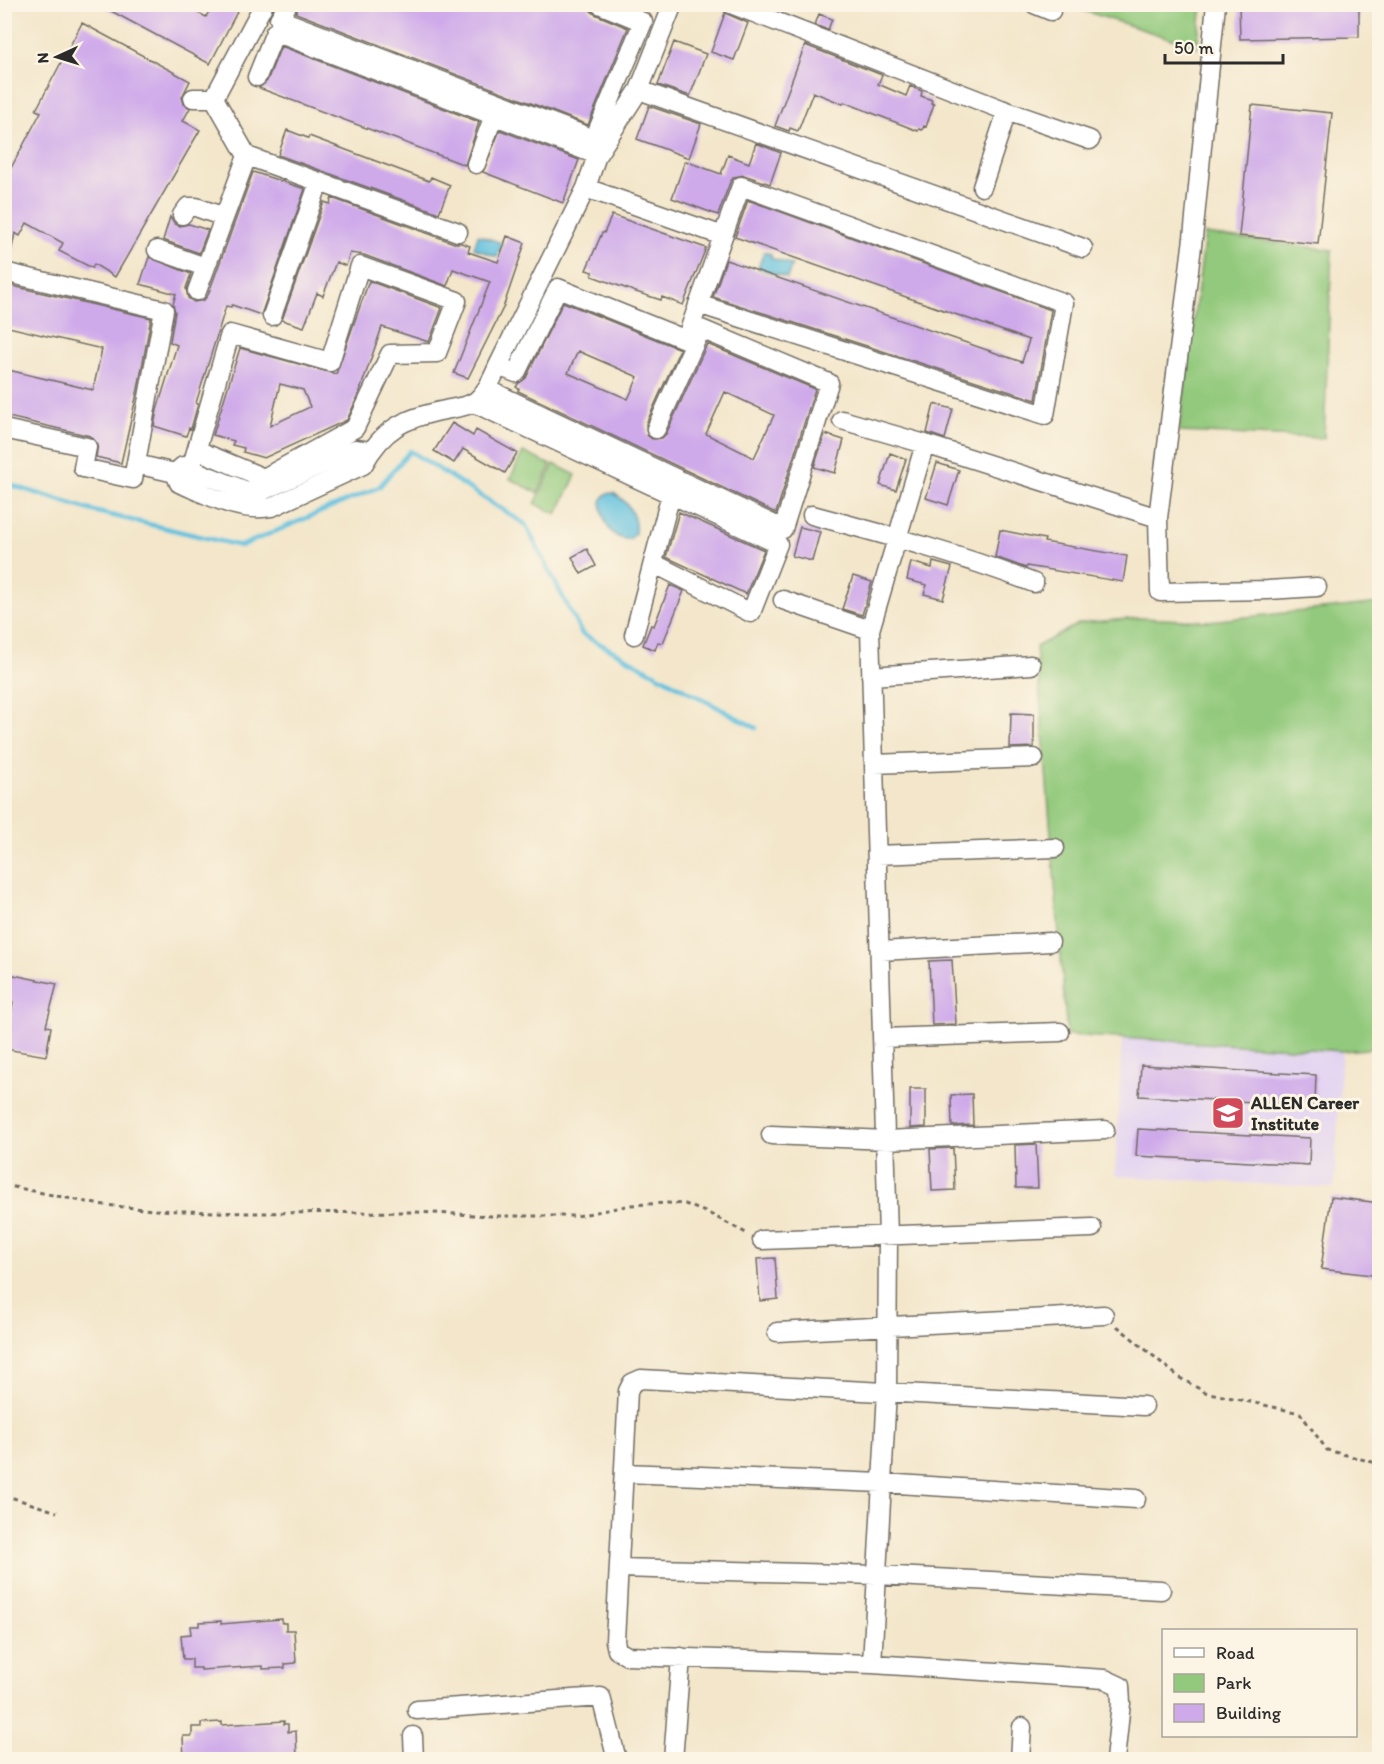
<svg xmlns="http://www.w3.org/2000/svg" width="1384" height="1764" font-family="Itim,sans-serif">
  <rect width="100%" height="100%" fill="#fcf5e5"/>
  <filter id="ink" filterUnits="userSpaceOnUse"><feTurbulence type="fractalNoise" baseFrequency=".0167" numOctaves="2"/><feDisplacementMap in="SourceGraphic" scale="12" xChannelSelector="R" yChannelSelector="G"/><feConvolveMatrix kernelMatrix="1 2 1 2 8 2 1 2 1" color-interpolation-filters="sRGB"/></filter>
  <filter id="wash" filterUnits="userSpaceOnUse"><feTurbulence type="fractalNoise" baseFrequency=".008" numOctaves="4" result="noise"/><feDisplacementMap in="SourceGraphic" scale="24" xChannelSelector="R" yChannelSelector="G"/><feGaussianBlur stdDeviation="1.35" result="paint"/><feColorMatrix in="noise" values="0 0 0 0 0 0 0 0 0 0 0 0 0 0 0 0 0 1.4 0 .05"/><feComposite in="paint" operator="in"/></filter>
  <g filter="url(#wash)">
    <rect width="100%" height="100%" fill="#f3e6ca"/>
    <!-- built -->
    <path fill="#e3d3f2" d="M1122,1039L1342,1051L1334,1188L1115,1176Z"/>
    <!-- green -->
    <path fill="#92c97c" stroke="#5e7a54" stroke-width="1.5" d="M1066,5H1202L1197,47L1075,8Z
      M1205,234L1332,250L1324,438L1179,432Z
      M523,452L551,465L538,493L510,479Z
      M554,464L576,475L557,514L535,504Z
      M1379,603V1048L1342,1051L1067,1035L1036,647L1080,623L1139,618L1209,621Z"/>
    <!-- water -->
    <path fill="#61c1df" stroke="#467685" stroke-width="1.5" d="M478,235L502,243L497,257L474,248Z
      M764,252L771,254V258L792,265L787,278L758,268Z
      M613,493C628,501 637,516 635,533L630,539C609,541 602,518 601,501L606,494Z"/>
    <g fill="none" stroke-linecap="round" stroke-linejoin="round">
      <!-- stream -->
      <path stroke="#61c1df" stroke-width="4.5" d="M4,481L14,486L97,512L241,546L379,487L410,451L525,524L582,634L756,728"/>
    </g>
    <g id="blocks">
      <!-- building -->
      <path fill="#cfaaea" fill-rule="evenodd" d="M98,4H182L206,17L213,4H241L210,64Z
        M299,4H588L590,10L595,14L628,28L588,125L296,13Z
        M1239,4H1359V37L1240,39Z
        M725,13L748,23L734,60L711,52Z
        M819,14L832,19L828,30L815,25Z
        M82,23L190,81L182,97L184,104L190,108L183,121L200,130L115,277L94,264L92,268L59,251L63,243L27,223L20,236L15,233L10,258L4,257V181L41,112L36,110Z
        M674,42L706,54L690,96L658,85Z
        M805,45L882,75L878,84L906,96L910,86L922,91L921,96L932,100L931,103L934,104L926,127L924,126L922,130L919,129L918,131L844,102L843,104L813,92L798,131L790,128L789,131L775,126Z
        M281,46L479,122L465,165L259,88L267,81Z
        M1252,105L1332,113L1318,244L1239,236Z
        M649,106L701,124L689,158L637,139Z
        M287,130L308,138L309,136L429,181L431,177L450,185L439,213L278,155Z
        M500,130L579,160L563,203L483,172Z
        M756,143L781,153L770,184L744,175L734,177L730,182L718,215L672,198L685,161L721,174L728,155L749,163Z
        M253,172L305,189L261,315L232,305L231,307L226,306L196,403L198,404L191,429L189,428L186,436L154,426L157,410L177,345L170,342L175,312L173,304L176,294L140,284L149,257L191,274L186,288L188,298L194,302L204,300L208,295Z
        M332,198L454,243H461L470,246L468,252L498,262L507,236L525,243L503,308L468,378L454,373L490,282L453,269L447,286L364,255L350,253L346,266L336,262L323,296L317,293L304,327L282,320L324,202L330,204Z
        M748,200L1051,310L1036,400L713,297L726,260L1022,362L1029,340L735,237Z
        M612,215L706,248L683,305L662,297L661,300L636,292L592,276L593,272L586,270L602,233H604Z
        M170,217L175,224L180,226L189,224L208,230L199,253L163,240Z
        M369,281L442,308L429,342L382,327L358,396L347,420L264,458L243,452L244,448L232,445L234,441L213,435L240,348L336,374ZM280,384L303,390L310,407L270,426Z
        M4,284L151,318L138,389L121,463L96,457L98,444L90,436L4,416V369L93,390L102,349L4,326Z
        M563,302L680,349L646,424L647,435L652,439L662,438L666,434L707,344L815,389L776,513L518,391L519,389L516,387L518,384L526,378ZM578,351L638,377L628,399L568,373ZM725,392L774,415L754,458L706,434Z
        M934,404L953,409L945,439L927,433Z
        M452,423L473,436L476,430L517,453L505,473L463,449L454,463L434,451Z
        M825,434L844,440L835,473L814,467Z
        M890,453L906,459L896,490L880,485Z
        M937,463L959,470L948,505L926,498Z
        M679,512L764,550L746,594L666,557Z
        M800,527L820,532L812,561L792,556Z
        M1000,530L1045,539L1044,542L1127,556L1123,582L1027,566L1026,568L995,557Z
        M587,549L596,566L581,574L572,557Z
        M911,562L932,568L933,562L952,567L943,599L924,594L927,585L907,580Z
        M853,576L872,582L862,615L842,609Z
        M670,585L684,591L663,643L658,642L655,650L643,645L651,625L654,626Z
        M1011,713L1034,714V747L1010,748Z
        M952,960L956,1024L932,1025L929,961Z
        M4,973L57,984L46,1026L51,1027L46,1056L5,1049L13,1002L4,1000Z
        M1141,1065L1316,1075L1315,1105L1139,1096Z
        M910,1089H926V1127L910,1128Z
        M972,1094L973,1125L952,1126L951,1095Z
        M1138,1129L1310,1138L1309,1165L1136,1156Z
        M1036,1144L1038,1188H1016L1015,1145Z
        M953,1148L955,1190L932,1191L930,1149Z
        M1331,1197L1380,1203V1276L1321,1269Z
        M775,1258L778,1299L760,1301L757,1259Z
        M282,1619V1623H286V1630H294L296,1663L285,1664V1668L263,1669V1666L201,1670V1668H192V1659H183L181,1635L191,1634L190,1626H199V1622L221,1621V1624Z
        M284,1721V1724H288V1732L296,1731L297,1760H184L183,1736H192V1727H201V1723L222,1722V1725Z"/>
    </g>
  </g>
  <g filter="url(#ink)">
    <use href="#blocks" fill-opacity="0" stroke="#716c63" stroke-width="1.5"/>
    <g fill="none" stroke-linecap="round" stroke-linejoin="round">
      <!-- street casing -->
      <g stroke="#716c63" stroke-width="21">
        <path id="street" d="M288,4L279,19L594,139L643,22L599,4
          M731,4L1001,109L1090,140
          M1034,4L1051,11
          M1216,4L1193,238L1158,518L1160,592L1268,590L1317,587
          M257,77L275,32L597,155
          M639,90L1083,248
          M193,98H214L264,4
          M214,98L247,156L458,232
          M476,164L494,115
          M982,187L1007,111
          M586,188L723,236
          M182,215L188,207H196L224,217
          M157,250L205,267
          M4,272L164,310L133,479L83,468L87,447L4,429
          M197,291L247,156
          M272,316L319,182
          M686,339L741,186L1064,303L1045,415L698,304
          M498,366L516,373L558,288L694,343
          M487,389L783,529L829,383L701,329L656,429
          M474,403L778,544L751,613L653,563
          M842,420L925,444
          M371,451L355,449L260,492L244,490L183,466L175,473L179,483C208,495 239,513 272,507L363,465C383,428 405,418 445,410C454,408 468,407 476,401C487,392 492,379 498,366L586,188L597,155L639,90L673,4
          M136,464L175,473
          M191,469L230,334L330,362L360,266L457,301L437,353L390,354L355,428L264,478L197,450
          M812,515C887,535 961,555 1034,583
          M783,600L870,630
          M634,635L671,494
          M871,676L1031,665
          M874,764L1034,758
          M877,855L1055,848
          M880,951L1050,942
          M882,1038L1060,1032
          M771,1135L886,1140L1105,1130
          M762,1240L1092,1228
          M777,1332L1104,1315
          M1144,1406L641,1379L632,1383L628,1391L615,1641L617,1650L627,1656L872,1664L887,1392L888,1236L870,630L925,444L1158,518
          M624,1473L882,1483L1136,1499
          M619,1568L877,1575L1161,1590
          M872,1664L1105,1679L1120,1686L1121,1703L1115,1760
          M417,1710L601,1697L617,1760
          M413,1736L414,1760
          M673,1760L681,1657
          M1020,1760L1022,1727"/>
      </g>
      <!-- path -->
      <path stroke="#716c63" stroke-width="3" stroke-dasharray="4.5 4.5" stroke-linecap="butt" d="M4,1185L96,1204L153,1210L246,1213L417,1212L491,1216H577L631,1205L667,1203L685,1204L710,1214L748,1234
        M1117,1326L1180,1378L1205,1392L1300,1413L1327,1450L1380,1464
        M4,1495L57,1512"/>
      <!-- street -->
      <use href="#street" stroke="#fff" stroke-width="18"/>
    </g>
  </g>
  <!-- icons -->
  <defs>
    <g id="university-square" transform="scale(1.725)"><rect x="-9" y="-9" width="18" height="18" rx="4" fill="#d1495b" stroke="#fcf5e5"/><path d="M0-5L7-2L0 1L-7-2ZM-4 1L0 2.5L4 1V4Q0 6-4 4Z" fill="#fff"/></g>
  </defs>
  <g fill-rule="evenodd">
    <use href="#university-square" x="1228" y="1113"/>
  </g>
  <g text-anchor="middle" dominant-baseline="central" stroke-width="6" stroke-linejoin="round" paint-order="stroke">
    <!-- poi labels -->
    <g font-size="18" font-weight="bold" fill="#2b2b2b" stroke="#fcf5e5" text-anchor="start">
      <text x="1251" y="1103">ALLEN Career<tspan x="1251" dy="21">Institute</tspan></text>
    </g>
  </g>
  <!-- margin -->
  <rect width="1384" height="1764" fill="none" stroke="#fcf5e5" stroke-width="24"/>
  <!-- legend -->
  <rect x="1162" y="1629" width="195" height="108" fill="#fcf5e5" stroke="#a8a49b" stroke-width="1.5"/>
  <rect x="1174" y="1648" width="30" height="9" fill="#ffffff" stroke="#a8a49b" stroke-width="1.5"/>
  <text x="1216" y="1659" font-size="18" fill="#2b2b2b">Road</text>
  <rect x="1174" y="1674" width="30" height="18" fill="#92c97c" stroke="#a8a49b" stroke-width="1.5"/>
  <text x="1216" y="1689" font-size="18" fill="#2b2b2b">Park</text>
  <rect x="1174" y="1704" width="30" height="18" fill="#cfaaea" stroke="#a8a49b" stroke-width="1.5"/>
  <text x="1216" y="1719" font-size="18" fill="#2b2b2b">Building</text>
  <!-- north arrow -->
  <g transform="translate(57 57) rotate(266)" stroke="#fcf5e5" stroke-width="4.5" paint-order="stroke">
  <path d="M0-4.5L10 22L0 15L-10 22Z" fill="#2b2b2b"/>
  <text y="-9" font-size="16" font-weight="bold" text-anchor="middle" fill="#2b2b2b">N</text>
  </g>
  <!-- scale -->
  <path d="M1165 54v9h118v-9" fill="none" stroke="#2b2b2b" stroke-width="3"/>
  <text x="1174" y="54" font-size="18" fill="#2b2b2b" stroke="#fcf5e5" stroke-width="4.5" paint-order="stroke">50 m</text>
</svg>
